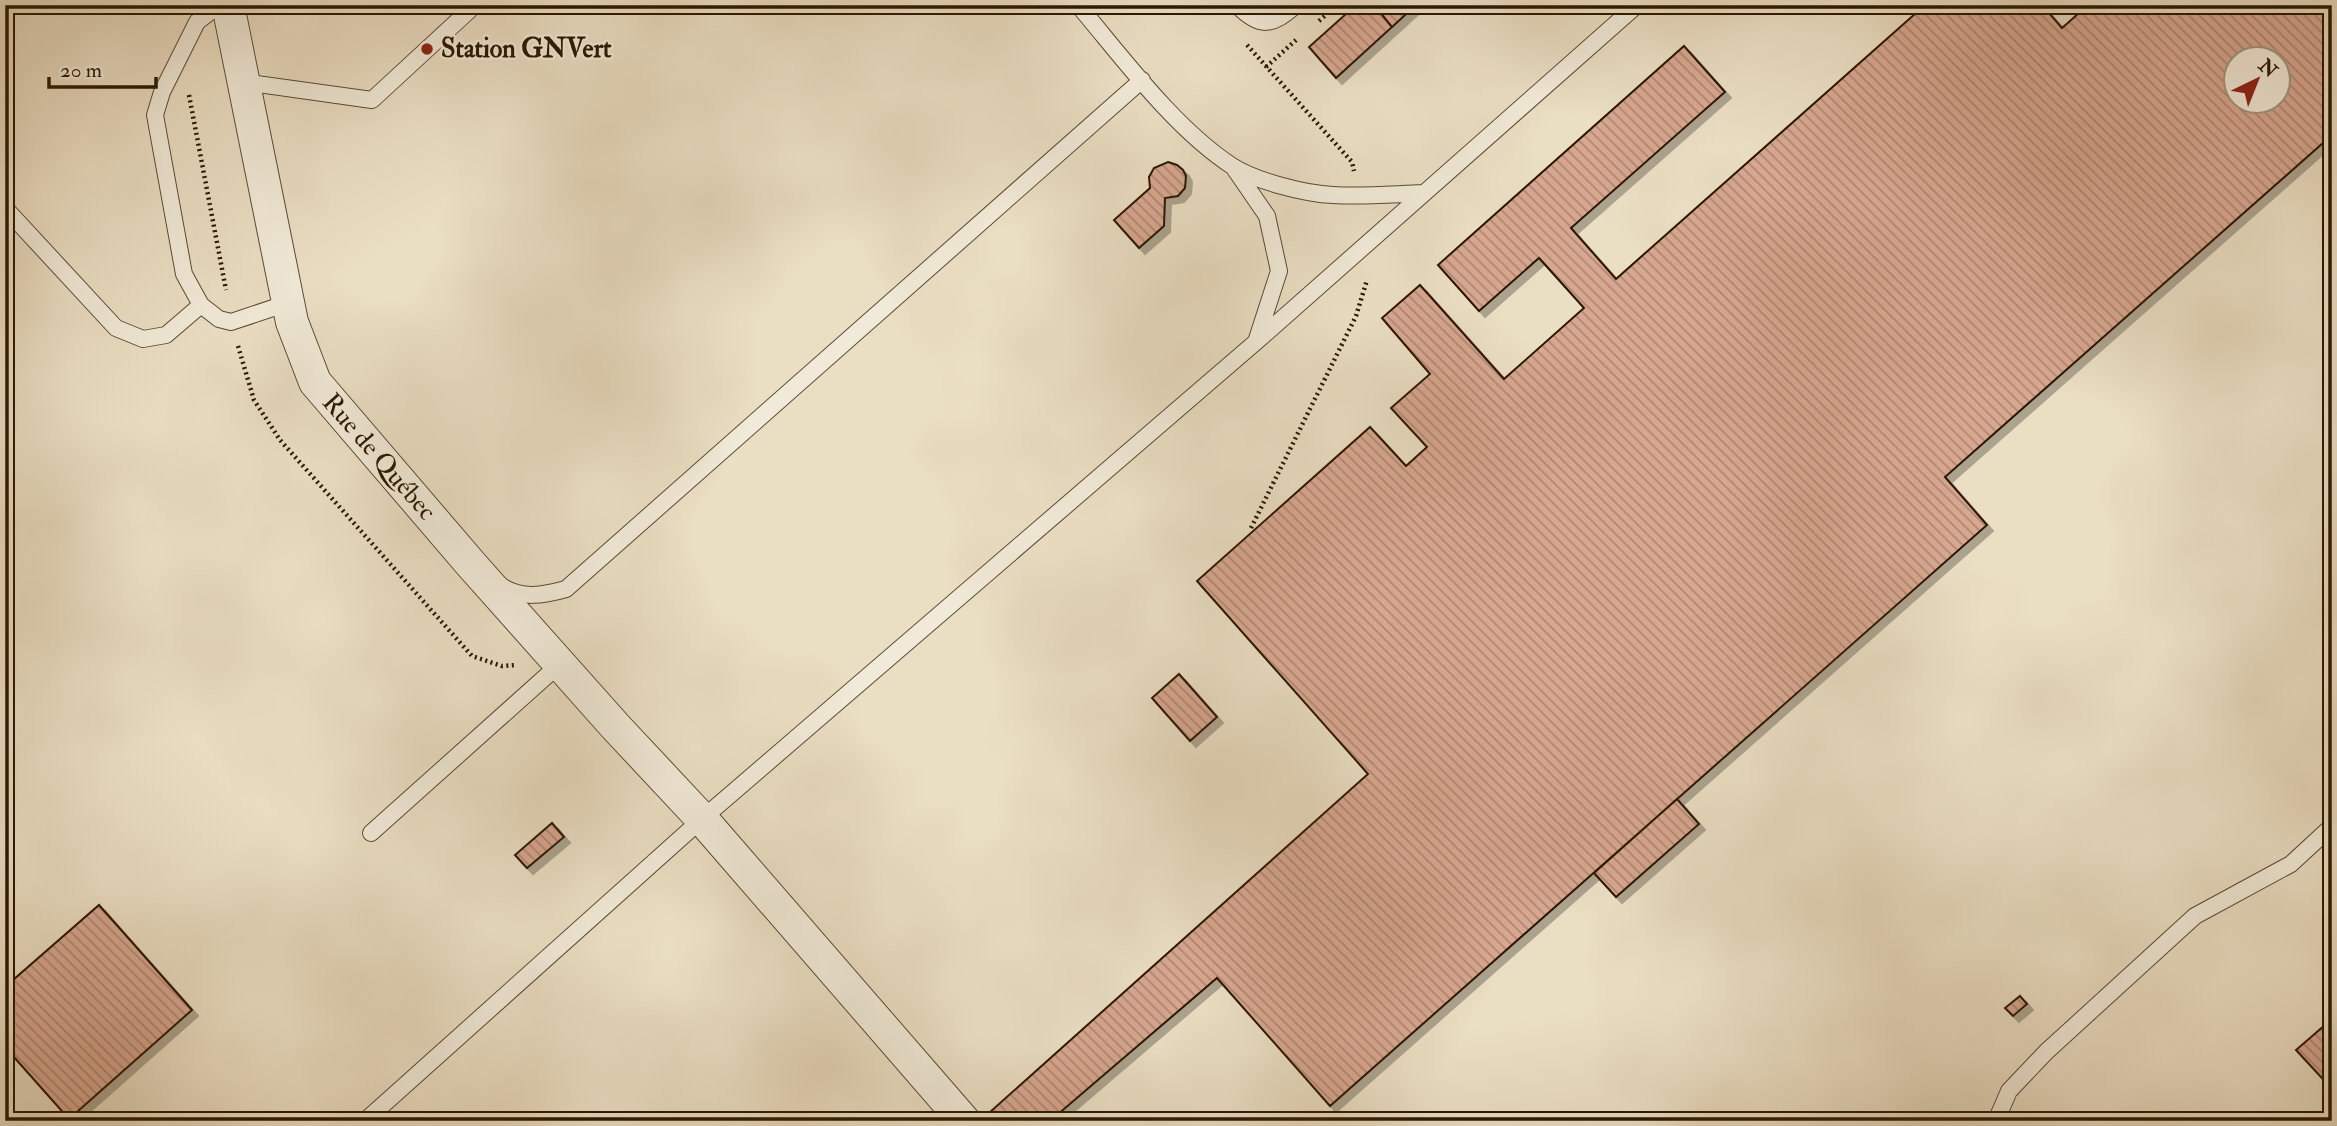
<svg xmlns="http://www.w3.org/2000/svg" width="2337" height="1126" font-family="'IM FELL Double Pica',serif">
  <defs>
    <pattern id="building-back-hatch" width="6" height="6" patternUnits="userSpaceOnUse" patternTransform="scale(1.75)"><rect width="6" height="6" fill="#d8a790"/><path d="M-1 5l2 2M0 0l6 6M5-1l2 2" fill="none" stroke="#af8773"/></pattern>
    <filter id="shadow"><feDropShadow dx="6" dy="6" stdDeviation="0" flood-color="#0004"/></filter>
  </defs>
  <rect width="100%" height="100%" fill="#eadec3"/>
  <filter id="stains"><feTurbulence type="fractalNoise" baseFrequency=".00286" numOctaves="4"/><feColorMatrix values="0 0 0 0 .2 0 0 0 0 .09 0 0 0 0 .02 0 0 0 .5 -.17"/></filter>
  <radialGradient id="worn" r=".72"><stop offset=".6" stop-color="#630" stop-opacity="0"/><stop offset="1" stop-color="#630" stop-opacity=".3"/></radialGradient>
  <!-- building -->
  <path fill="url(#building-back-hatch)" stroke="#2a1801" stroke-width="2" fill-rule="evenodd" filter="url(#shadow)" d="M1356,5H1374L1392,27L1336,78L1309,47Z
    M1374,5H1416L1392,27Z
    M1925,5H2042L2062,28L2088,5H2332V135L1945,477L1987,525L1330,1106L1217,978L1050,1121H980L1368,774L1197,581L1370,427L1406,466L1427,447L1391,408L1430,374L1382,318L1420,285L1504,379L1584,308L1539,258L1479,311L1438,265L1684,46L1725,92L1571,228L1616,279ZM2236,60H2278V102H2236Z
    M1168,162L1177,165L1183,170L1186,176L1185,188L1178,196L1165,198L1164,226L1139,248L1114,220L1150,188L1149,177L1154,168Z
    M1179,674L1217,717L1190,741L1152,698Z
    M1677,799L1699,824L1616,897L1594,873Z
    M552,823L564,837L527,868L515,855Z
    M99,905L192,1010L69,1119L5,1047V987Z
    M2020,996L2027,1004L2013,1016L2005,1008Z
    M2332,1019V1089L2296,1050Z"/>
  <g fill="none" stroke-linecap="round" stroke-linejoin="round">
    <!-- service casing -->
    <g stroke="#5a4a32" stroke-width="18">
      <path id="service" d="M219,5L197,22L162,92L155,115L184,274L201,305L219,319L231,322L288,303
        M1078,5C1123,58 1174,128 1232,166C1255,181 1306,194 1333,195C1363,197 1394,194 1423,193
        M1237,5C1260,29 1272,26 1296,5
        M243,82L372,100L475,5
        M1234,168L1267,216L1279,271L1257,339
        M5,208L116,328L143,339L166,335L201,305
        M500,585C520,600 545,595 566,589L1142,80
        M371,833L561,663
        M365,1121L702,819L1257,341L1637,5
        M1996,1121L2009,1091L2046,1052L2195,916L2291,864L2332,826"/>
    </g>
    <!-- minor casing -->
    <g stroke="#5a4a32" stroke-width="34">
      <path id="minor" d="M228,5L292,322L315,382L470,563L615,726L702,819L964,1121"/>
    </g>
    <!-- path -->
    <path stroke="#2a1801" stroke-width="4.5" stroke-dasharray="2 3.5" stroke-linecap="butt" d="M1319,21L1337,5
      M1247,45L1352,162L1354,171
      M1266,67L1296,40
      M189,95L226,290
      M238,346L254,400L280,440L472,656L502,666L517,665
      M1251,528L1356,316L1367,280"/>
    <!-- service -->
    <use href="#service" stroke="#f1ead8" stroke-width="16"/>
    <!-- minor -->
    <use href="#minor" stroke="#f1ead8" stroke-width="32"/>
  </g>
  <!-- markers -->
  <circle fill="#8f2418" stroke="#f1ead8" stroke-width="2.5" cx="427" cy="49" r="7"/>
  <g text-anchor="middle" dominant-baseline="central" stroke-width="5" stroke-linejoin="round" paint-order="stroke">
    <!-- poi labels -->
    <g font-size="26" font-weight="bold" fill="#2a1801" stroke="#f1ead8" text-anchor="start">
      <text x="441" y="49">Station GNVert</text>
    </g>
    <!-- street labels -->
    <g font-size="26" fill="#2a1801" stroke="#f1ead8">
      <text transform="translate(379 457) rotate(49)">Rue de Québec</text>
    </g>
  </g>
  <!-- margin -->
  <rect width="2337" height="1126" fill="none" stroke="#eadec3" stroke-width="28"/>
  <rect x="7" y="7" width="2323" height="1112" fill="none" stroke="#2a1801" stroke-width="3.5"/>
  <rect x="14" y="14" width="2309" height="1098" fill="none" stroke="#2a1801" stroke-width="2"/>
  <!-- north arrow -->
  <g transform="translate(2257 80) rotate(43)"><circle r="33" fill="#f1ead8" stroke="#a19682" stroke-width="2"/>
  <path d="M0-5L12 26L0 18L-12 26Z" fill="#8f2418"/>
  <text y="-10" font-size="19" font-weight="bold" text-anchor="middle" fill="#2a1801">N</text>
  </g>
  <!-- scale -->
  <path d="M49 77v10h107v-10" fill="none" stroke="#2a1801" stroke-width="3.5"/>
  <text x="60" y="77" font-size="21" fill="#2a1801" stroke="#f1ead8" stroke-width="5" paint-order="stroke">20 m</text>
  <rect width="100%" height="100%" filter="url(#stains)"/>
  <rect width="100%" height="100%" fill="url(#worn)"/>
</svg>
